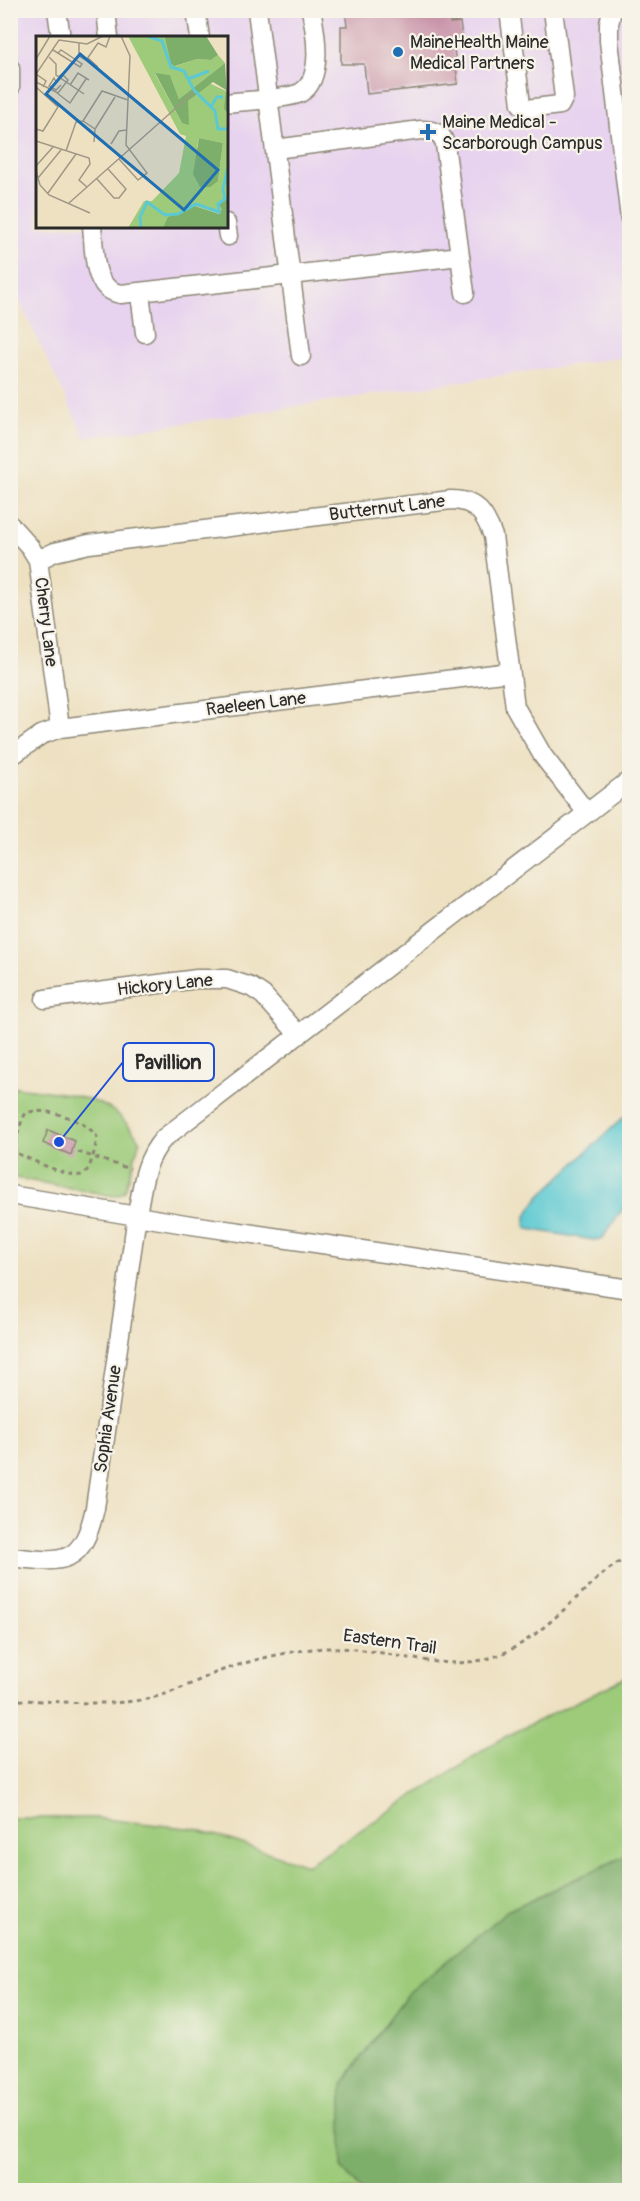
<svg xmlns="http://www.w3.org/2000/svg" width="640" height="2201" font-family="Pangolin,sans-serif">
  <rect width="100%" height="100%" fill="#f7f3e8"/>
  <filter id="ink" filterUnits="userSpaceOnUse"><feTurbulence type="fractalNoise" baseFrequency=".0167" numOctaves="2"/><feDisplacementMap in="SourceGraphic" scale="12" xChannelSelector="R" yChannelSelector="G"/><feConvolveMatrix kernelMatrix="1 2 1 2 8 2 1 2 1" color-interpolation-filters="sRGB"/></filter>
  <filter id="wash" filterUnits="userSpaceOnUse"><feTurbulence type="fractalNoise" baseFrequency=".008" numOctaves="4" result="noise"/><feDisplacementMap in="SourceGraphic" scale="24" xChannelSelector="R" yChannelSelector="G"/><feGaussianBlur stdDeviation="1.35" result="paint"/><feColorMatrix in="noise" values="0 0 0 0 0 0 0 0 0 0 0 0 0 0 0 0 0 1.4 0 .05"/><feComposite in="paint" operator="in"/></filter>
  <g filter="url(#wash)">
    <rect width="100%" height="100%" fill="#eee1c2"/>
    <!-- built -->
    <path fill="#e7d2ef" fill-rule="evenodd" d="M11,11H629V356L85,438L11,284ZM38,38H226V226H38Z"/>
    <!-- green -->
    <path fill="#9dcb7a" stroke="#647b52" stroke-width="1.5" d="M14,1087C44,1091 89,1093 115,1112C124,1118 132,1131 140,1140L125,1191L121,1194L114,1196L11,1177L10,1102Z
      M629,1676V1854L507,1911L342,2167L361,2190H11L10,1818H94L196,1829L307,1865L499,1740Z"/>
    <!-- forest -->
    <path fill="#7eaf6a" stroke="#546d4a" stroke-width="1.5" d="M629,1854V2190H361L342,2167V2084L407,1994L507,1911Z"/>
    <!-- water -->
    <path fill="#5cc9d2" stroke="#447a7e" stroke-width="1.5" d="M629,1112V1200L602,1239L593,1240L528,1229L525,1225L526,1216L539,1197Z"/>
    <g id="blocks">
      <!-- building -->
      <path fill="#c995aa" d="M345,10H449L450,23L460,22L462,38L453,39L458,84L367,94L364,64H341V26H347Z
        M48,1130L75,1141L71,1155L43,1143Z"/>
    </g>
  </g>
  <g filter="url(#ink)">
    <use href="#blocks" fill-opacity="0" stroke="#8c8676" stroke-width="1.5"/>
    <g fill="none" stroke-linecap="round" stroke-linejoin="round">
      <!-- minor casing -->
      <g stroke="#8c8676" stroke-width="21">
        <path id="minor" d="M57,10L61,38
          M106,10L109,38
          M196,10L200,38
          M257,10L301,356
          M509,10L521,104L526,109L560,105L564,97L553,10
          M612,10L609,24V41L630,219
          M10,68V88
          M226,103C242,101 288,99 300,93C324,80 316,33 311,10
          M275,149L421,130C433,130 442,132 445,144L465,293
          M226,223L228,236
          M92,226C95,251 91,289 121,294L460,256
          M140,293L145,333
          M10,525L30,547L38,560L60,728
          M38,560L55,552L89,544L451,500C476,500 485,514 493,536L515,707L543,756L587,813
          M10,757L41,735L60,728L510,672
          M45,999L197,979H227L251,987L263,995L299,1035
          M10,1195L185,1224L630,1289
          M10,1557C63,1563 82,1567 95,1508L137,1215C142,1187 144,1160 164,1138L630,780"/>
      </g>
      <!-- path -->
      <path stroke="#8c8676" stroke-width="3" stroke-dasharray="4.5 4.5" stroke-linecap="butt" d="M78,1152L130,1169
        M11,1179C15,1158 15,1130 26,1113C44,1106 87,1120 97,1137C96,1146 91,1169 84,1174C74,1181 28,1158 16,1153
        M10,1700C54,1700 109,1708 151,1698C174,1693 194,1682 215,1673C246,1661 301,1647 335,1648C389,1648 443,1675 496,1656C536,1642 572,1600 604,1573C612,1566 622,1562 630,1554"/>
      <!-- minor -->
      <use href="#minor" stroke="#fff" stroke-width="18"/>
    </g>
  </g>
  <!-- markers -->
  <g fill="#1f6fb2" stroke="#f7f3e8" stroke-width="2">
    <circle cx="398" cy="52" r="6"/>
    <path d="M425 123h6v6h6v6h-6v6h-6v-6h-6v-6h6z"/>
  </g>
  <g text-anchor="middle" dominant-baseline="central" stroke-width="4.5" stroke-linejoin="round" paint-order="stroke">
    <!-- poi labels -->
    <g font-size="18" fill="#2b2b2b" stroke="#f7f3e8" text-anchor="start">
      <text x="410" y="42">MaineHealth Maine<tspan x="410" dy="21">Medical Partners</tspan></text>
      <text x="442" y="122">Maine Medical -<tspan x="442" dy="21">Scarborough Campus</tspan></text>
    </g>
    <!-- street labels -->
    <g font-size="18" fill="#2b2b2b" stroke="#f7f3e8">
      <text transform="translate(387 508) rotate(-7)">Butternut Lane</text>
      <text transform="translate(46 622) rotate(83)">Cherry Lane</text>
      <text transform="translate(256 704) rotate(-7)">Raeleen Lane</text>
      <text transform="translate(165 985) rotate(-6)">Hickory Lane</text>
      <text transform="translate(108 1419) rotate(-82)">Sophia Avenue</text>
      <text transform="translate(390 1642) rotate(8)">Eastern Trail</text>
    </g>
  </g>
  <!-- overview -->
  <g transform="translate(36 36)">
    <rect width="192" height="192" fill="#eee1c2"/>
    <path d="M92,0H156L143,1L140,30L161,23L175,24L182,19L189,27L143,63L134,39L119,38L146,87L152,65L173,47L190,55L192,165L187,179L160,170L139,180L127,192H92L108,165H116L143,137L150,100L144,98ZM163,102L187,107L182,145L161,111Z" fill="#9dcb7a" fill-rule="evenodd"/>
    <path d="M156,0H170L182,19L175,24L161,23L139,30L135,28L129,1ZM189,27L192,77L188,73L190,54L177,46L152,65L153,89L146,87L119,37L134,39L143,63ZM163,102L187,107L182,145L174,151H164L157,138ZM192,161V192H127L132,181L159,170L183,178L186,173L183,169Z" fill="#7eaf6a"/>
    <path fill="none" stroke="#5cc9d2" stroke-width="3" d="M111,0L126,5L135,31L148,35L158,54L179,75L182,93H192M152,43L173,35M174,72L181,61H187M105,192L104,181L111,166L129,179L142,178L160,168L183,176L182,168L189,163L187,153L192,131"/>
    <path fill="none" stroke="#a09886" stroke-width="1.5" d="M43,7V20L62,31L52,22M17,14L44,31L46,28L25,14L22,17M13,21L20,28V39L48,58M0,23L14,0M51,23L62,7L70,11L74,0M0,46L22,57L32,44L26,38L22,41M20,46L18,42L13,50L20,54L25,49M34,49L42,37L53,44M0,51L22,71L7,95L0,93M7,51L10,45L0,38L23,4L51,8L67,0M21,57L34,67L50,43M47,85L66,55L92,64M0,105L53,122L54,128L43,144L51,151M58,106L59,93L79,61M75,108L83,95L91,94M30,115L40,86L47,85L59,93M83,123L102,144L111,137L90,109L94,20L85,0M0,130L17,111M0,135L4,149L13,159L54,177M2,142L25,114M61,143L78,162H83L90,153L72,133M12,157L40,118M33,167L158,56"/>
    <path fill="#1f6fb2" fill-opacity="0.15" stroke="#1f6fb2" stroke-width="3" d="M44,18L182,134L148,174L10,58Z"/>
    <rect width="192" height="192" fill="none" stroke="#2b2b2b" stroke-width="3"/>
  </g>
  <!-- callouts -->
  <path fill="none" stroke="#1d4ed8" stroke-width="2" d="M59 1142L123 1062"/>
  <circle fill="#1d4ed8" stroke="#f7f3e8" stroke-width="2" cx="59" cy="1142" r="6"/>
  <rect fill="#f7f3e8" stroke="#1d4ed8" stroke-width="2" x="123" y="1043" width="91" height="38" rx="6"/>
  <g font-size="20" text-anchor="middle" font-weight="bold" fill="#2b2b2b">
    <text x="168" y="1069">Pavillion</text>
  </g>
  <!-- margin -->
  <rect width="640" height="2201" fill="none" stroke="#f7f3e8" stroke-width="36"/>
</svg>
